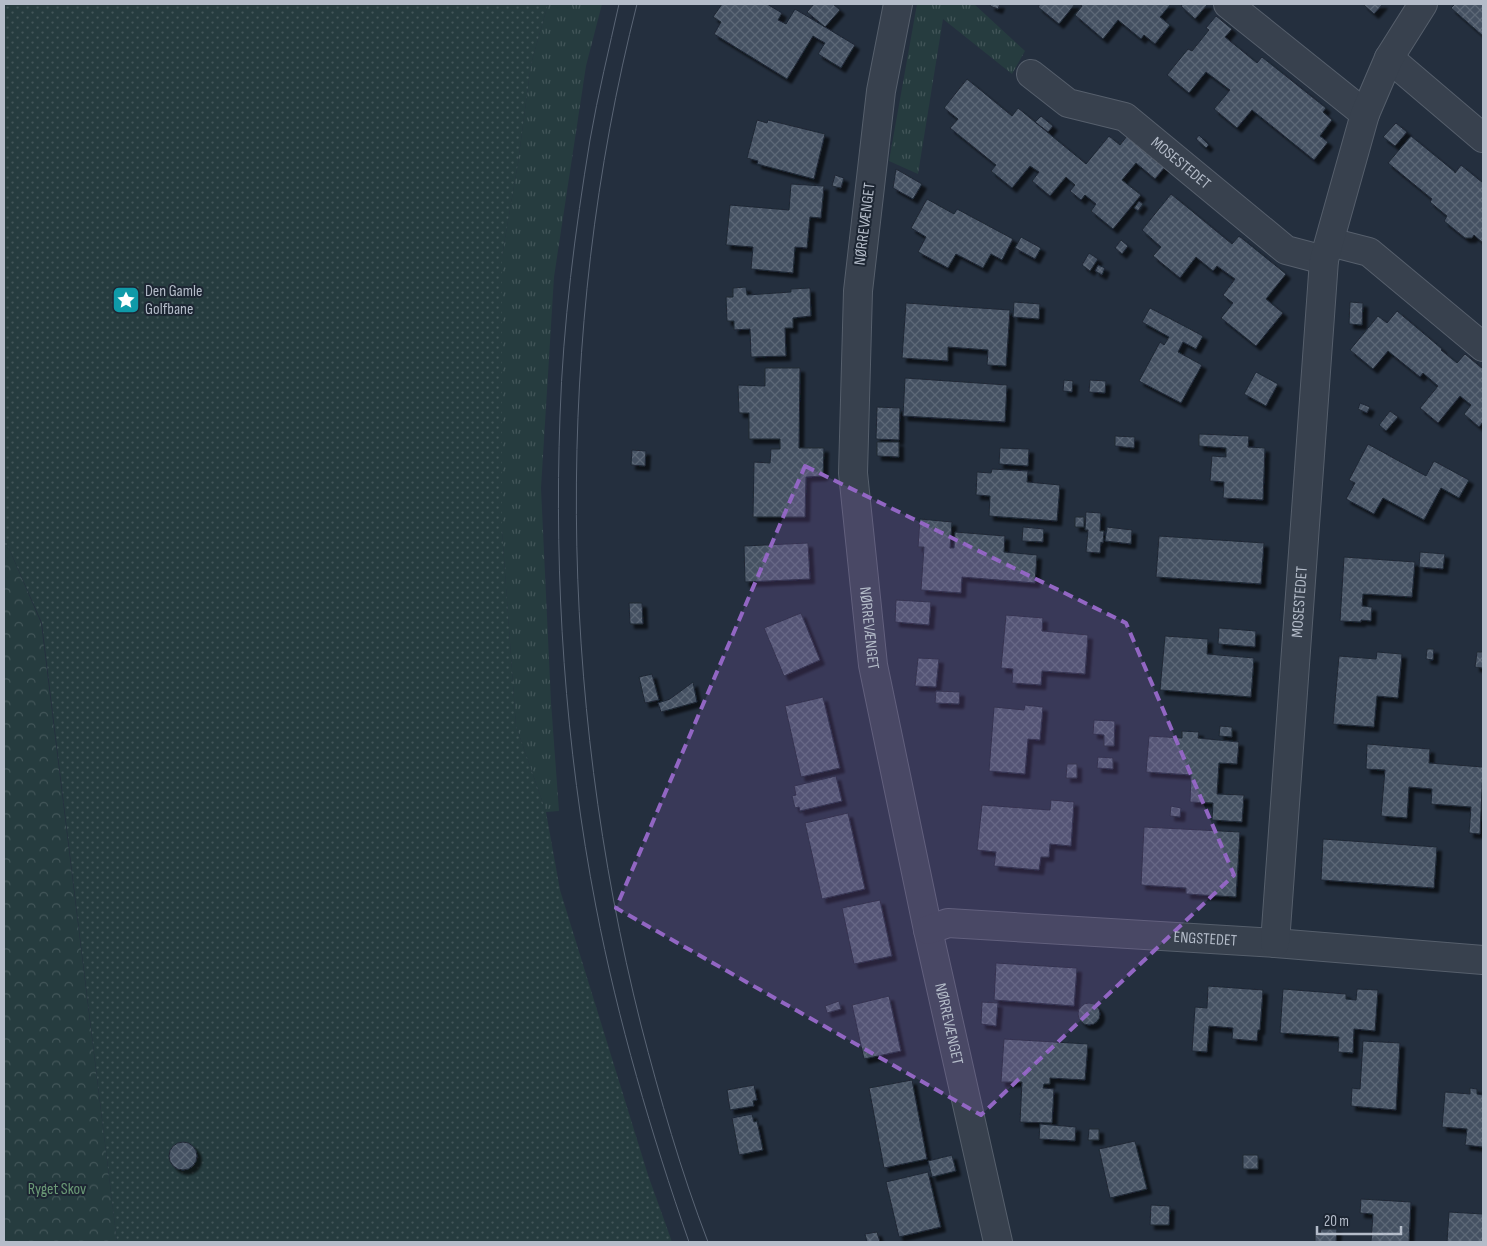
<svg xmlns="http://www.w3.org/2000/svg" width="1487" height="1246" font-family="'Sofia Sans Condensed',sans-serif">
  <defs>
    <pattern id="grass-tufts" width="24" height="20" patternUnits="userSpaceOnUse" patternTransform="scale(1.25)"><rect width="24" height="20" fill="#263c3f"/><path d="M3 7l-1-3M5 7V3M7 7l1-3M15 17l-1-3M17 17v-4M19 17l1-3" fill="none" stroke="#435659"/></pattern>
    <pattern id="forest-crowns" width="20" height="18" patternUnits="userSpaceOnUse" patternTransform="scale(1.25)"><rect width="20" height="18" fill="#263c3f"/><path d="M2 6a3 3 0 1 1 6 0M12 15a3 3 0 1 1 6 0" fill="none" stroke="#435659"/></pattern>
    <pattern id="park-dots" width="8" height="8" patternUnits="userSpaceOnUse" patternTransform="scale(1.25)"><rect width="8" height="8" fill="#263c3f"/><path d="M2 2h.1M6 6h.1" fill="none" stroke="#435659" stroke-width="1.8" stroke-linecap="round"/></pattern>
    <pattern id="building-cross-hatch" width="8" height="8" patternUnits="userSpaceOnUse" patternTransform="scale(1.25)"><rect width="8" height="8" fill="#455162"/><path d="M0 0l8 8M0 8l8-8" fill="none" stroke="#5d6877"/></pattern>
    <filter id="shadow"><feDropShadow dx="4.5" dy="4.5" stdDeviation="1" flood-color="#0009"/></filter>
  </defs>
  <rect width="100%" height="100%" fill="#242f3e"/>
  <!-- grass -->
  <path fill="url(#grass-tufts)" d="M548,4H602L586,66L554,277L541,488L551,702L559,811L546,812L516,726L502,530V256L518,163L531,64Z
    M917,4H974L1025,51L1012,74L943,19L918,174L889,161Z"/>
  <!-- forest -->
  <path fill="url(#forest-crowns)" d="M4,537L41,623L117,1242H4Z"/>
  <!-- park -->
  <path fill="url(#park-dots)" d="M4,4H548L531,64L518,163L502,256V530L516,726L546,812L560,890L648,1175L672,1242H117L42,623L4,537Z"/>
  <!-- building -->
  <path fill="url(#building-cross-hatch)" stroke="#1f2835" filter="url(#shadow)" d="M722,4H767L782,13L778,20L786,24L795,9L855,45L841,68L818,54L825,43L813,36L787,79L714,34L721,22L713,17Z
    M814,4H833L840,10L825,27L807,12Z
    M991,4H1000L998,9L990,6Z
    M1040,4H1075L1059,24L1038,7Z
    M1079,4H1171L1160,17L1170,25L1155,44L1144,35L1141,39L1118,20L1103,39L1075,15L1082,6Z
    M1183,4H1208L1195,19L1181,6Z
    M1363,4H1383L1374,14Z
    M1455,4H1483V36L1451,8Z
    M1216,16L1232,29L1225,37L1257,63L1262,57L1326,108L1323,112L1332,120L1320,136L1328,142L1314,160L1252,110L1237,128L1214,109L1230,90L1206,72L1189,93L1167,75L1188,49L1192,51L1209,30L1206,28Z
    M967,79L1012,116L1018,108L1086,164L1109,136L1120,145L1127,136L1165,167L1155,179L1136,163L1122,180L1141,195L1113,229L1091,211L1096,204L1085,195L1081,200L1070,191L1075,185L1066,177L1050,196L1032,181L1039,172L1030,166L1012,188L991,171L996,165L950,128L958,119L944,108Z
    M1041,116L1053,126L1048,132L1035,122Z
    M757,120L767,123L768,120L825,134L814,179L757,164L758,161L747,158Z
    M1396,123L1407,132L1395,146L1383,137Z
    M1199,135L1209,145L1206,148L1196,139Z
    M1411,136L1455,172V173L1461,165L1483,183V243L1474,235L1472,238H1465L1444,221L1447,216L1430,202L1432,199L1388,163Z
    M896,169L922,184L913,199L893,188Z
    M835,175L844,178L841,188L832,186Z
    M791,184L824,186L821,218L810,217L807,248L795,247L793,273L751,269L753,247L726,245L730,205L789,210Z
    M1171,194L1232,244L1239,236L1286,274L1266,299L1283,313L1256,346L1221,318L1233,303L1223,295L1235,279L1217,266L1213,271L1196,257L1180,278L1153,256L1161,247L1142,230Z
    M927,199L954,214L957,209L1013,239L1002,260L991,254L983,268L956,254L948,268L918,252L926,237L911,228Z
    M1139,201L1143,204L1138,211L1134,208Z
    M1021,237L1041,248L1035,259L1015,248Z
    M1121,240L1128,246L1122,254L1115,248Z
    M1089,253L1098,259L1090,271L1082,265Z
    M1098,265L1105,268L1102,275L1095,271Z
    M746,287L747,295L791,292V289L810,288L811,316L793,318V328H785L786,356L751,357L750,329L734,330V321H727L726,297H733V288Z
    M1014,302L1040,304L1039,319L1013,317Z
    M1350,302L1363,303L1362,325L1349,324Z
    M906,303L1010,310L1006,366L987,365L988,350L948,347V361L902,358Z
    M1150,308L1203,336L1196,349L1183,342L1178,352L1202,365L1181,403L1139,381L1160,342L1164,345L1169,337L1142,322Z
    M1397,311L1442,349L1441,350L1457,363L1465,354L1483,369V422L1479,427L1464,414L1471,405L1460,396L1438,423L1420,408L1438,386L1423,373L1420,377L1388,351L1373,369L1350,350L1378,316L1387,323Z
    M765,368H800L799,448H824L823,476L806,477L805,517H753L754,462L770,463L771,449H780V439H749V413H739L738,385L765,386Z
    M1256,372L1278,384L1266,406L1244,394Z
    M905,378L1007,385L1005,422L903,416Z
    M1064,380L1073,381L1072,392L1063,391Z
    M1090,380L1106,381L1105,393L1089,392Z
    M1360,403L1370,407L1367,413L1358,409Z
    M877,407L900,408L899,440L876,439Z
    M1390,411L1398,417L1386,431L1379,425Z
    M1199,434L1249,436L1248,447L1265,448L1263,500L1223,498L1224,482L1210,481L1212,456L1226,457V448L1199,446Z
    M1115,436L1135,437L1134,448L1115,446Z
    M877,442H899V457L877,456Z
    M1368,444L1426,476L1434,461L1469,480L1459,498L1441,488L1424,520L1383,498L1374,514L1346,499L1355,483L1349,480Z
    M1000,448L1029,449L1028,466L999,464Z
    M632,450L646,451L645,466L631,465Z
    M992,469L1028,471L1027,482L1060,485L1057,521L989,516L990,496L976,495L977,472L991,473Z
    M1086,512L1101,513L1100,531H1104L1103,543L1101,542L1100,553L1086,552L1088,530H1085Z
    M1075,517H1084V527H1075Z
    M920,519L952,522L950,548H954L955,532L1005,536L1004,552L1037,555L1035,583L962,577L961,593L921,590L924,547H918Z
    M1023,527L1044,529L1043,542L1022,541Z
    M1107,527L1132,530L1131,544L1105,541Z
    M1159,536L1264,543L1261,584L1156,577Z
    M808,543L810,579L745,582L744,546Z
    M1420,552L1445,554L1443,569L1419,567Z
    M1344,557L1415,562L1412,597L1363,594L1362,606L1372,607L1371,621L1361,620V622L1340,621Z
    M896,600L931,602L929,625L895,622Z
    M629,603H642L643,624H630Z
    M801,613L820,660L784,676L764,628Z
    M1006,615L1043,618L1042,631L1088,635L1085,674L1042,671L1041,685L1012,683L1013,669L1001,668Z
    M1219,628L1256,631L1255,647L1218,644Z
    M1165,636L1208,639L1207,654L1254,658L1251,697L1160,690Z
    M1427,649H1434L1433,660L1426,659Z
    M1377,652L1402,654L1398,698L1377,696L1374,727L1333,724L1339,656L1376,659Z
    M1477,652H1483V668L1475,667Z
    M918,658L939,659L936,687L915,686Z
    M652,674L659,700L645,703L639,677Z
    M693,682L697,702L661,712L658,703L670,699Z
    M936,691L960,692L959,704L935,703Z
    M823,697L840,768L801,777L785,706Z
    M1025,705L1043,707L1040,740L1028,739L1025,774L989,771L994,707L1024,710Z
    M1094,720L1115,721L1114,746H1104V735L1093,734Z
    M1220,726L1232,727V737L1219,736Z
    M1182,731L1199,732L1198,738L1239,742L1237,764L1219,763L1217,794L1244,795L1242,822L1212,820L1213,803L1190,802L1191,775L1146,772L1149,736L1182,738Z
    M1367,744L1430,749L1429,763L1483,767L1480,834L1469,833L1471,807L1431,804L1432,789L1409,787L1407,818L1381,816L1385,770L1366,769Z
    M1098,757L1113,758V769L1097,768Z
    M1067,764H1077V778H1066Z
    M836,776L842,801L800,811L799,807L795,808L792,796L796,795L794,786Z
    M1051,800L1074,802L1071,846L1050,844L1049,857H1041L1039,870L994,866L996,852L977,850L982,805L1050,810Z
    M1171,806L1181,808L1180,817L1170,816Z
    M848,813L865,889L822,899L805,823Z
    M1144,827L1240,832L1236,897L1186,894V888L1141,885Z
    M1323,839L1437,847L1434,888L1321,880Z
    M880,900L892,956L854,964L842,908Z
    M996,963L1077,968L1074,1006L994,1000Z
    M1208,986L1263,990L1260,1030H1258L1257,1041L1232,1039L1233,1028L1209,1026L1207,1052L1192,1051L1195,1007L1207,1008Z
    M1283,989L1346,994V999L1356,1000L1357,989L1378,990L1375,1031L1354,1029L1353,1053L1338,1052L1339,1037L1280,1033Z
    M889,996L901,1051L864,1059L852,1005Z
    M839,1001L841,1009L827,1013L825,1006Z
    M982,1002L998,1003L996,1026L981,1024Z
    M1078 1014a11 11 0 1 1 22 0a11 11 0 1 1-22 0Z
    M1004,1039L1088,1044L1085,1080L1050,1078V1084H1044L1043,1088L1054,1089L1052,1123L1020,1122L1022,1082H1001Z
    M1363,1041L1400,1043L1396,1110L1351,1106L1352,1088L1360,1089Z
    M912,1080L927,1159L884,1168L869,1088Z
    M754,1085L757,1100L753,1101L754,1106L730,1110L727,1090Z
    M1470,1088L1477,1089V1094L1483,1095V1147L1465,1145L1467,1129L1442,1127L1445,1092L1470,1094Z
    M752,1114L754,1122L757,1121L763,1150L739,1155L732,1118Z
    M1040,1124L1076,1127L1075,1141L1039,1139Z
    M1089,1129H1099V1140H1088Z
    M1135,1141L1147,1189L1110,1198L1099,1149Z
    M169 1156a14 14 0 1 1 28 0a14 14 0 1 1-28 0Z
    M952,1155L956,1171L932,1177L928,1161Z
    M1243,1155H1258V1169H1243Z
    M928,1172L941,1227L899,1237L886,1182Z
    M1361,1199L1411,1202L1409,1242H1371L1373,1214L1360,1213Z
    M1151,1205L1170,1206L1169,1225H1150Z
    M1449,1212L1483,1214V1242H1447Z
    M1321,1229H1337L1336,1242H1315V1235H1320Z
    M877,1232L880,1242H867L865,1234Z"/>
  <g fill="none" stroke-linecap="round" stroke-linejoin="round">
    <!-- street casing -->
    <g stroke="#565f6c" stroke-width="30">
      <g id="street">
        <path id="s1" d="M898,4L881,91L858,291L853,473L873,665L928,930L998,1242"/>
        <path d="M1228,4L1365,114"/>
        <path d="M1389,58L1483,138"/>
        <path id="s2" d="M1031,74L1068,103L1125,117L1286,250L1324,260"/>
        <path d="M1330,242L1369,252L1483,347"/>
        <path id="s3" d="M928,930L948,923L1275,943L1483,960"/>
        <path id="s4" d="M1275,943L1324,260L1365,114L1389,58L1423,4"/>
      </g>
    </g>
    <!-- street -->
    <use href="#street" stroke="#38414e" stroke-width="28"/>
    <!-- tram -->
    <path stroke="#5a6575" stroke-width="1" d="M619,4C609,49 598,94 590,140C575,231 563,324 560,416C554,580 565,746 596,907C618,1021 651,1133 689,1242
      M637,4C553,334 558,695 641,1025C660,1098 681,1172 708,1242"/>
  </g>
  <!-- marked area -->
  <path fill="#9266c3" fill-opacity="0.2" stroke="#9266c3" stroke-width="4" stroke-dasharray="10 6" stroke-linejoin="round" d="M805,466L1126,623L1234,875L981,1115L616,908Z"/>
  <!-- icons -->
  <defs>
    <g id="sight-square" transform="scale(1.4375)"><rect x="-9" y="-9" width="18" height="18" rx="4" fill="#0f9aa8" stroke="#1d2633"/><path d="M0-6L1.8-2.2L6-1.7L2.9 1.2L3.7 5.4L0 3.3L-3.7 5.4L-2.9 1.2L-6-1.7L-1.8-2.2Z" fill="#fff"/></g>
  </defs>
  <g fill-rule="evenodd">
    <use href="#sight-square" x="126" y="300"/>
  </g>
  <g text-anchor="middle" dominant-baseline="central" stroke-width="4" stroke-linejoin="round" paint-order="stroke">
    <!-- street labels -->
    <g font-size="16" fill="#b4bcc9" stroke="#1d2633">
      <text stroke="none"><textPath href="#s2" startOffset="178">MOSESTEDET</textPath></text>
      <text transform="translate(865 224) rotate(-83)">NØRREVÆNGET</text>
      <text stroke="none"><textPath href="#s4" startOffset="342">MOSESTEDET</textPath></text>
      <text stroke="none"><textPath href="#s1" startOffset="628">NØRREVÆNGET</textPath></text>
      <text stroke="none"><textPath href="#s3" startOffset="279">ENGSTEDET</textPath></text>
      <text stroke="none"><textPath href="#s1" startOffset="1032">NØRREVÆNGET</textPath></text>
    </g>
    <!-- poi labels -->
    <g font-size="16" fill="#b4bcc9" stroke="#1d2633" text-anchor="start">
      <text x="145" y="291">Den Gamle<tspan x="145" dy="18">Golfbane</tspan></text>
    </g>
    <!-- park labels -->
    <g font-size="16" fill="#6b9a76" stroke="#1d2633">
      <text x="57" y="1189">Ryget Skov</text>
    </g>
  </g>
  <!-- border -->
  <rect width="1487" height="1246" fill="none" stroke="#b4bcc9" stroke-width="10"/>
  <!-- scale -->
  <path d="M1317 1226v8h84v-8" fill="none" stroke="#b4bcc9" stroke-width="2.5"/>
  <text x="1324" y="1226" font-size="15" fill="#b4bcc9" stroke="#1d2633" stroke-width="4" paint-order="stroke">20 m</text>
</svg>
